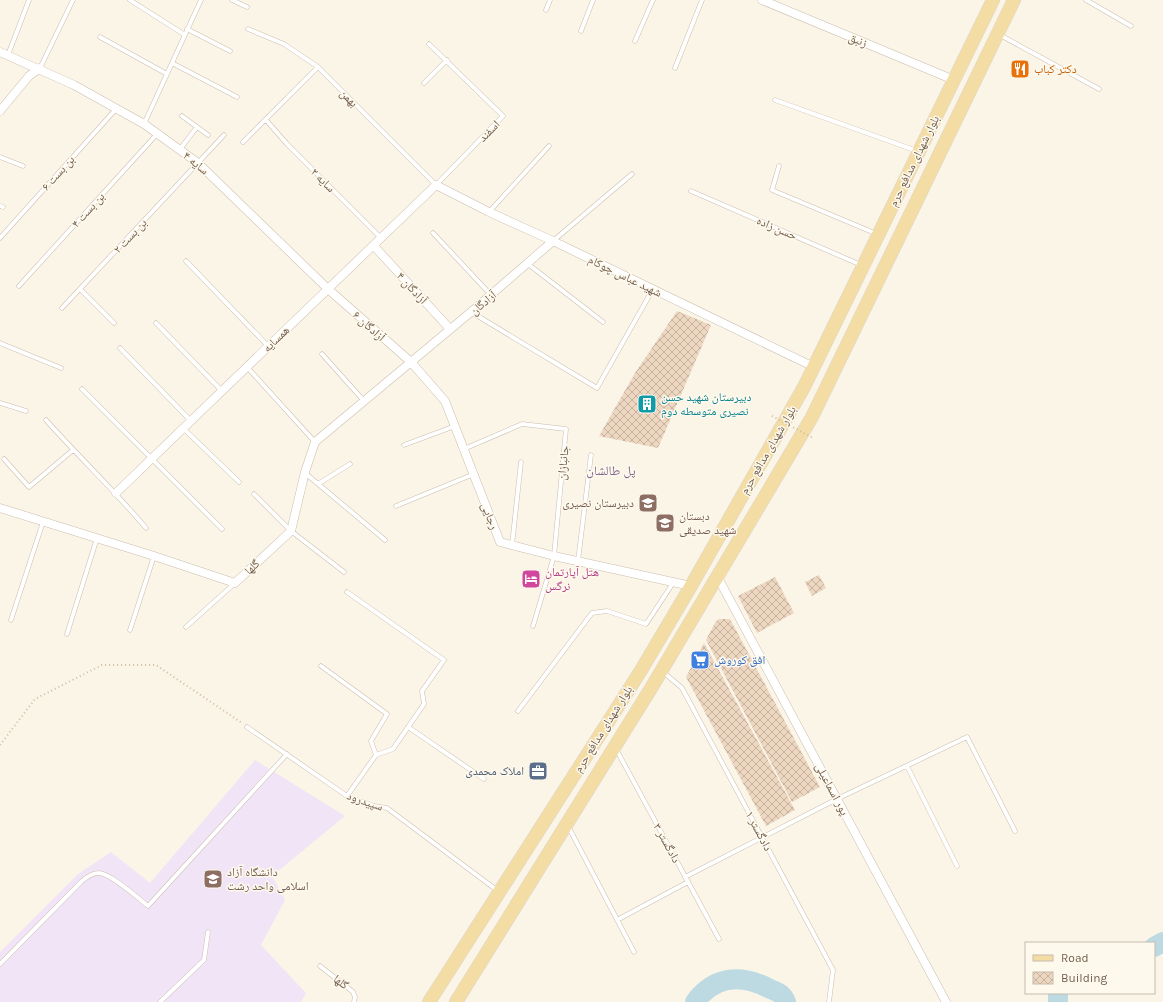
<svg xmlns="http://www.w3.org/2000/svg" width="1163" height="1002" font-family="Karla,'Noto Naskh Arabic',sans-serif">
  <defs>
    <pattern id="building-cross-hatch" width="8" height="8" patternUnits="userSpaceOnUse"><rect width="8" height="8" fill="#eed7c1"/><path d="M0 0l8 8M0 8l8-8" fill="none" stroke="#c5b29f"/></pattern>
  </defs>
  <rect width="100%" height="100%" fill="#fbf5e7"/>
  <!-- education -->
  <path fill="#f2e4f7" d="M255,760L345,816L272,876L285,900L261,945L306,993L301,1002H0V952L78,874L111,852L150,883Z"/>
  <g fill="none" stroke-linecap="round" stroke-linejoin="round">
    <!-- river -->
    <path stroke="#bddae3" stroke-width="20" d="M1154,947L1163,942
      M1058,993V1002
      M695,1002C715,975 742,974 770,989C778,992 783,994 786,1002"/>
  </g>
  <!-- building -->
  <path fill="url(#building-cross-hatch)" d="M677,311L711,325L658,448L599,436L635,373Z
    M819,575L826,588L812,596L805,582Z
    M775,577L794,613L757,633L738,596Z
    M719,619H730L820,787L792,802L706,640L716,621Z
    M704,643L795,810L766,826L686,677Z"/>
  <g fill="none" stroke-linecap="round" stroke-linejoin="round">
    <!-- service casing -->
    <g stroke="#ccbdae" stroke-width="5">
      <path id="service" d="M130,0L185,35
        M232,0L247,7
        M1086,0L1131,26
        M546,10L550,0
        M187,29L230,51
        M248,29L284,44L318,67L436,185L503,116L429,44
        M581,31L593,0
        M1000,35L1099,89
        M100,37L167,74
        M635,41L653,0
        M8,55L29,0
        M172,63L237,97
        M40,68L73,0
        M675,68L702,0
        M424,83L447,60
        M775,100L917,151
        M182,116L208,135
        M266,120L287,144L381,238
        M144,124L201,0
        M243,142L318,67
        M180,149L197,127
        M0,157L23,166
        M779,166L772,190L877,234
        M691,191L861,265
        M0,206L3,207
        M489,212L549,146
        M433,233L491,295
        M0,238L116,109
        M553,241L632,174
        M186,261L268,346
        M528,264L603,322
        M19,286L157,134
        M80,289L114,323
        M62,308L224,135
        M471,312L597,388L653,289
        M156,323L222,391
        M0,343L61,368
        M120,348L191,421
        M322,354L364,401
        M247,367L315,442
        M82,389L222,529
        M0,403L26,411
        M46,420C79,457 114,490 146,528
        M183,428L239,482
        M404,445L455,426
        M464,449L522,424L566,429L554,556L533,626
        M4,459L29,487L73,450
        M305,473L385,540
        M318,484L350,464
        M254,494L291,531L344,572
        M396,506L474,474
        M512,545L521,462
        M578,561L591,455
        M347,592L444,660L422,691L424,704L393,749L376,755
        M11,620L43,522
        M186,627L235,583
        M130,630L154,556
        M67,634L97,538
        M321,666L387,714L371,741L376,755
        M663,672L682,688L833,970L829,1002
        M518,711L592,613L607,611L646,624L673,583
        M247,727L347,796L374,806L387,808L498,891
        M408,727L484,779
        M616,749L719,939
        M907,766L957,866
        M347,796L376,755
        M568,826L634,952
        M685,877L837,799L967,737L1015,831
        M617,920L688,882
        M0,964L82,881C87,877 92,873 99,873C110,873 138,898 148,906L287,754
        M320,966L353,992L355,997L354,1002
        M160,1002L204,960L208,932"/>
    </g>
    <!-- minor casing -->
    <g stroke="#ccbdae" stroke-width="9">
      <path id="minor" d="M762,0L954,80
        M0,52L74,85L144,124L198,163L328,289L411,362L445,401L500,542L554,556L691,586
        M0,111L29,76L40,68
        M374,246L450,329
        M116,493L436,185L489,212L553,241L814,367
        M0,508L154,556L235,583L291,531L305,472L315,442L471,312L553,241
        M717,576L946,1002"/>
    </g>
    <!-- primary casing -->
    <g stroke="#dad5d1" stroke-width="14">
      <path id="primary" d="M429,1002L640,672L691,586L804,387L993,0
        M456,1002L650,690L812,417L1014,0"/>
    </g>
    <!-- path -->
    <path stroke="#d3baa4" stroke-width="2" stroke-dasharray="1 3" stroke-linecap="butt" d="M0,745L35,699L102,665H156L242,723"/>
    <!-- service -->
    <use href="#service" stroke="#fff" stroke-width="4"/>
    <!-- minor -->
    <use href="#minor" stroke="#fff" stroke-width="8"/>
    <!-- primary -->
    <use href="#primary" stroke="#f4dda5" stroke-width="13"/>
    <!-- path-bridge -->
    <path stroke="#d3baa4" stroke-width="2" stroke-dasharray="1 3" stroke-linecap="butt" d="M772,416L813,438"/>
  </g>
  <!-- icons -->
  <defs>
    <g id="restaurant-square" transform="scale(1)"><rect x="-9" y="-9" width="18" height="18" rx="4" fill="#e8710a" stroke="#fef9ed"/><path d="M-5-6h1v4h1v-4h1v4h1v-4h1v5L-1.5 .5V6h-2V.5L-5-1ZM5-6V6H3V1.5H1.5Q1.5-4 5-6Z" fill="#fff"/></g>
    <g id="building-square" transform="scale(1)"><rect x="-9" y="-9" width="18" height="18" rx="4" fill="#0f9aa8" stroke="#fef9ed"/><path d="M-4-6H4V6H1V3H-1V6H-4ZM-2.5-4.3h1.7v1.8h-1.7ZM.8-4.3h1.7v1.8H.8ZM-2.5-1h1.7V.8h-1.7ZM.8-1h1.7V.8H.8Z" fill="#fff"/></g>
    <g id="school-square" transform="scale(1)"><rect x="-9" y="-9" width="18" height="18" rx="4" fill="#8d6e63" stroke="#fef9ed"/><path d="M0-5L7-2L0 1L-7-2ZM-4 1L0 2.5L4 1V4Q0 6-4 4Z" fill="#fff"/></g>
    <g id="hotel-square" transform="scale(1)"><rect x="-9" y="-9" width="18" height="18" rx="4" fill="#d1479c" stroke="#fef9ed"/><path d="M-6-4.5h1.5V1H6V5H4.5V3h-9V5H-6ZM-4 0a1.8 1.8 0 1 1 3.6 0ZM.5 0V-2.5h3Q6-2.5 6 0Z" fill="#fff"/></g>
    <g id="supermarket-square" transform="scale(1)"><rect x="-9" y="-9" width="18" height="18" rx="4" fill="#3f7fe0" stroke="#fef9ed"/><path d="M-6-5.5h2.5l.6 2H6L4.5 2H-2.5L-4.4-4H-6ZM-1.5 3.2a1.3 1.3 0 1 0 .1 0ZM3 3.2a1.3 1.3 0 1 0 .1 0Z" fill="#fff"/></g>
    <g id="office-square" transform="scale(1)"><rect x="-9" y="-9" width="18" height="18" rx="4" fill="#5c6f8a" stroke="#fef9ed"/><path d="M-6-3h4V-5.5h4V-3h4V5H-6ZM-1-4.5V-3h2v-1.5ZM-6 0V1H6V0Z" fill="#fff"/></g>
    <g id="university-square" transform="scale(1)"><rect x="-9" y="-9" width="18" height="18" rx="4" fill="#8d6e63" stroke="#fef9ed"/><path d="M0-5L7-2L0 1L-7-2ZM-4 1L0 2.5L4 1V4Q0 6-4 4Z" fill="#fff"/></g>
  </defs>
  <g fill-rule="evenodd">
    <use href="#restaurant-square" x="1020" y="69"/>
    <use href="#building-square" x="647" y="404"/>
    <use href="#school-square" x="648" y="503"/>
    <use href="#school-square" x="665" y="523"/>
    <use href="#hotel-square" x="531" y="579"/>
    <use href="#supermarket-square" x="700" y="660"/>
    <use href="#office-square" x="538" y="771"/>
    <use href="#university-square" x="213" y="879"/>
  </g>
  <g text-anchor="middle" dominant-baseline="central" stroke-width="3" stroke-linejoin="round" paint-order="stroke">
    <!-- street labels -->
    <g font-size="12" fill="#725e4e" stroke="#fef9ed">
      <text transform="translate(858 40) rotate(22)">زنبق</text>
      <text transform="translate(349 98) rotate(45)">بهمن</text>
      <text transform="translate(489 131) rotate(-46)">اسفند</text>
      <text transform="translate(914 161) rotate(-64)">بلوار شهدای مدافع حرم</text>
      <text transform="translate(196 163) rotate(39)">سایه ۴</text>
      <text transform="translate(58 173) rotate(-48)">بن بست ۶</text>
      <text transform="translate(323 180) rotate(45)">سایه ۲</text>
      <text transform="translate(88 210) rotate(-48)">بن بست ۴</text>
      <text transform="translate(777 228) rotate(23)">حسن زاده</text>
      <text transform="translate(130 236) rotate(-47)">بن بست ۲</text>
      <text transform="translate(625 276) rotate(26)">شهید عباس چوکام</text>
      <text transform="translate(412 288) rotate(47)">آزادگان ۴</text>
      <text transform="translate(483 303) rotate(-40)">آزادگان</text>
      <text transform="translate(369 326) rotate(42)">آزادگان ۶</text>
      <text transform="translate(276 339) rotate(-44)">همسایه</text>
      <text transform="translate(768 450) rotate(-60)">بلوار شهدای مدافع حرم</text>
      <text transform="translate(563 463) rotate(-84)">جانبازان</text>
      <text transform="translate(490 516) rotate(69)">رجایی</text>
      <text transform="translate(252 567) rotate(-43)">گلها</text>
      <text transform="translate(603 729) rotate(-58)">بلوار شهدای مدافع حرم</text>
      <text transform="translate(832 789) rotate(62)">پور اسماعیلی</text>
      <text transform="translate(365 801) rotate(19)">سپیدرود</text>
      <text transform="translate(759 831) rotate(62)">دادگستر ۱</text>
      <text transform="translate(667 843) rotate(61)">دادگستر ۳</text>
      <text transform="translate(341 982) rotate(38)">گلها</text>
    </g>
    <!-- food labels -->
    <g font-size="12" fill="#c56008" stroke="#fef9ed" text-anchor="start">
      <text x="1034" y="69">دکتر کباب</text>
    </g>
    <!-- culture labels -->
    <g font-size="12" fill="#0d838f" stroke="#fef9ed" text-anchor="start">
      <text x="661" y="397">دبیرستان شهید حسن<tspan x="661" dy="14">نصیری متوسطه دوم</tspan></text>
    </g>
    <!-- education labels -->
    <g font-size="12" fill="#785e54" stroke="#fef9ed" text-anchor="start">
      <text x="634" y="503" text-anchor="end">دبیرستان نصیری</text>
      <text x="679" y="516">دبستان<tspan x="679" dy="14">شهید صدیقی</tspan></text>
      <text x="227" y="872">دانشگاه آزاد<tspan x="227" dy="14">اسلامی واحد رشت</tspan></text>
    </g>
    <!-- hotel labels -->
    <g font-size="12" fill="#b23c85" stroke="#fef9ed" text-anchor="start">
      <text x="545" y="572">هتل آپارتمان<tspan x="545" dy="14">نرگس</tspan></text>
    </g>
    <!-- shop labels -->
    <g font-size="12" fill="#366cbe" stroke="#fef9ed" text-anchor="start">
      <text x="714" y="660">افق کوروش</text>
    </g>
    <!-- service labels -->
    <g font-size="12" fill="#4e5e75" stroke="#fef9ed" text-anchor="end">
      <text x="524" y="771">املاک محمدی</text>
    </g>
    <!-- neighbourhood labels -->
    <g font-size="13" fill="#84668e" stroke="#fef9ed">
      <text x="611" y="470">پل طالشان</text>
    </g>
  </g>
  <!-- legend -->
  <rect x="1025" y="942" width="130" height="52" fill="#fef9ed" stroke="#c6bbad"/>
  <rect x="1033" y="955" width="20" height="6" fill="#f4dda5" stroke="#c6bbad"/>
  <text x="1061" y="962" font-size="12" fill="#725e4e">Road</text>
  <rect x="1033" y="972" width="20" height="12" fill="url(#building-cross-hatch)" stroke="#c6bbad"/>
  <text x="1061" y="982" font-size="12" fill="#725e4e">Building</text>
</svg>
